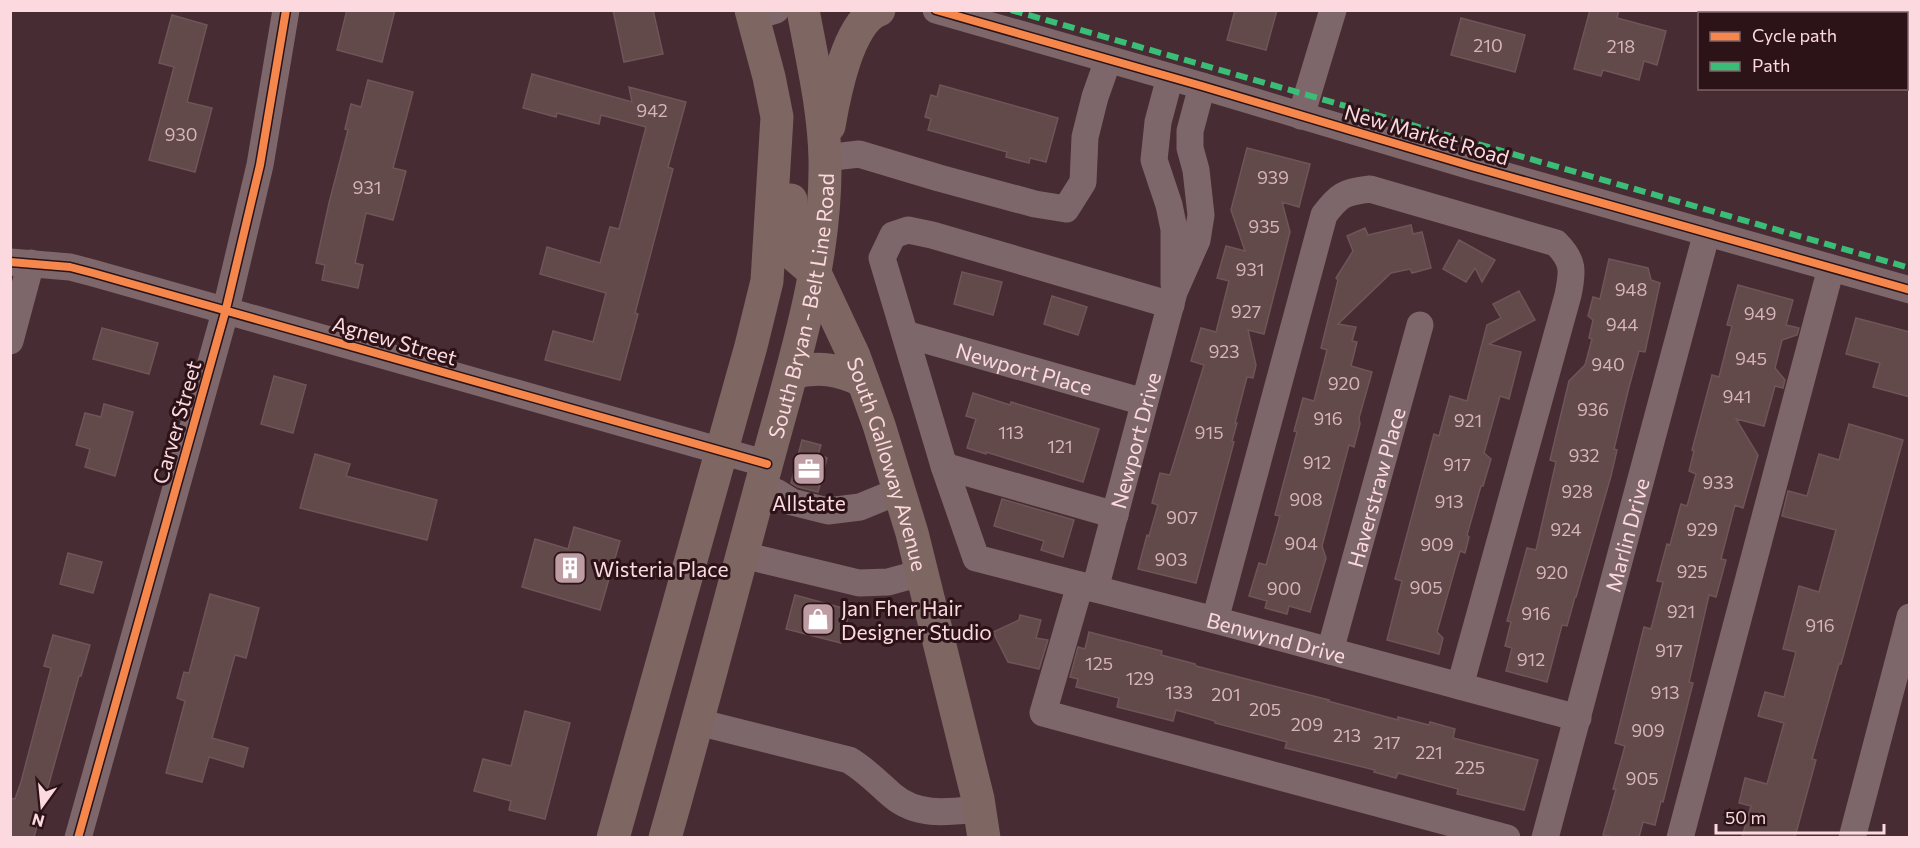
<svg xmlns="http://www.w3.org/2000/svg" width="1920" height="848" font-family="Commissioner,sans-serif">
  <rect width="100%" height="100%" fill="#482c33"/>
  <!-- building -->
  <path fill="#62494a" stroke="#6e5658" stroke-width="1.5" d="M347,10H395L382,62L337,50Z
    M613,10H653L663,54L624,62Z
    M1235,10H1277L1266,50L1227,40Z
    M1590,10H1619L1617,18L1666,31L1657,65L1644,61L1639,80L1603,70L1601,76L1574,69Z
    M172,15L207,25L187,102L212,108L195,172L149,160L174,67L159,63Z
    M1461,18L1525,35L1515,72L1451,55Z
    M532,74L632,102L629,87L686,102L668,167L673,169L635,313L638,314L620,380L545,360L553,331L593,342L606,293L540,274L547,247L600,263L610,227L619,229L646,127L601,115L599,124L557,113L556,117L523,108Z
    M368,80L413,92L393,168L406,171L393,220L366,213L355,263L363,265L358,288L322,280L325,265L316,263L329,203L348,130L345,129L351,104L361,107Z
    M940,85L1058,118L1046,162L1030,158L1029,163L1006,157L1007,152L928,130L931,119L925,117L931,95L937,97Z
    M1247,148L1310,164L1299,207L1282,202L1290,232L1264,334L1248,330L1256,365L1253,378L1247,377L1235,423H1237L1232,441L1234,442L1196,583L1138,569L1147,535L1149,536L1158,505L1152,503L1160,473L1170,475L1204,365L1191,361L1201,328L1216,332L1229,281L1217,278L1226,246L1245,251L1231,210Z
    M1411,225L1413,234L1422,232L1431,268L1412,273L1410,269L1391,273L1338,324L1356,327L1352,341L1357,342L1351,366L1372,372L1359,418L1360,424L1354,447L1349,445L1322,546L1326,558L1310,612L1289,606L1287,614L1265,608L1267,601L1249,596L1259,563L1266,565L1280,516L1275,515L1297,432L1294,431L1303,398L1314,401L1327,350L1321,348L1338,280L1336,278L1353,251L1347,236L1365,228L1368,235Z
    M1459,240L1495,260L1482,282L1475,268L1466,282L1443,269Z
    M1609,259L1648,268L1651,280L1660,283L1645,352L1639,351L1629,387L1614,449L1617,450L1611,476L1576,597H1575L1567,626L1562,625L1547,682L1506,671L1512,648L1505,646L1511,622L1507,621L1527,548L1536,550L1556,462L1550,460L1569,381L1585,365L1592,339L1589,338L1593,320L1588,316L1593,297L1600,299Z
    M962,272L1002,282L993,315L954,304Z
    M1738,285L1793,300L1786,325L1799,328L1797,335L1782,340L1775,368L1785,380L1783,388L1775,386L1764,426L1736,419L1758,455L1743,508L1735,505L1721,559L1726,560L1716,597L1709,595L1689,682L1693,683L1663,802L1661,801L1655,825L1643,822L1639,837H1613L1603,835L1616,789H1613L1625,746L1615,743L1644,627L1651,629L1663,582L1657,581L1667,544L1670,545L1681,504L1687,506L1696,474L1689,471L1694,451L1692,450L1712,375L1719,377L1732,326L1727,325Z
    M1519,291L1535,320L1489,344L1521,352L1509,399L1500,396L1484,453L1491,459L1483,486H1481L1467,535L1469,537L1465,553L1460,551L1437,632L1443,638L1439,654L1387,640L1402,581L1395,579L1434,434L1439,436L1450,396L1467,401L1487,325L1501,318L1493,304Z
    M1052,296L1087,307L1078,335L1044,324Z
    M1856,318L1910,332V397L1873,387L1880,363L1846,354Z
    M102,328L158,343L149,374L93,359Z
    M274,376L306,385L293,433L261,424Z
    M973,393L1010,405L1011,402L1099,429L1083,482L986,452V454L967,448L976,419L966,416Z
    M104,404L133,412L115,476L85,467L90,449L76,445L85,413L101,417Z
    M1849,424L1903,440L1841,664H1839L1812,759L1816,760L1795,837H1742L1751,806L1739,803L1745,778L1767,784L1784,723L1758,716L1765,692L1784,697L1796,652L1783,649L1799,586L1819,592L1836,530L1782,516L1788,491L1807,496L1819,454L1839,460Z
    M802,440L821,445L818,455L827,458L818,492L798,487L791,483Z
    M315,454L350,464L346,476L437,500L427,540L300,508Z
    M1002,499L1074,520L1063,557L1041,550L1044,541L994,526Z
    M574,527L620,541L600,610L522,587L535,539L568,549Z
    M68,553L102,562L93,593L60,584Z
    M210,594L259,608L246,658L235,655L212,738L248,748L243,767L209,757L202,782L166,773L185,701L177,698L184,672L189,673Z
    M795,595L850,610L841,643L786,629Z
    M1020,615L1041,620L1036,638L1048,640L1039,669L1008,662L993,632L1019,620Z
    M1089,632L1162,651L1161,655L1195,664L1196,666L1329,700L1328,701L1398,720V717L1429,725L1430,722L1455,729L1453,738L1538,760L1524,810L1457,794L1458,789L1398,773L1396,778L1374,772L1375,770L1285,748L1287,742L1215,723V721L1176,710L1173,721L1117,707L1119,698L1076,687L1078,679L1070,677L1078,647L1085,649Z
    M53,635L90,645L81,676H79L34,837H10V798L15,799L21,782L51,668L44,666Z
    M525,711L570,723L545,819L509,810L511,801L474,791L483,759L511,766Z"/>
  <g fill="none" stroke-linecap="round" stroke-linejoin="round">
    <!-- minor -->
    <g stroke="#7e676b" stroke-width="27">
      <path d="M936,10L1202,86L1471,166L1910,290"/>
      <path d="M753,17L776,10"/>
      <path d="M1170,77L1158,122L1154,160L1169,205L1174,229V284"/>
      <path d="M1301,116L1333,10"/>
      <path d="M825,158L859,154L939,178L1035,204L1066,209L1083,182L1085,137L1095,97L1108,60"/>
      <path d="M10,262L70,267L93,273L767,464"/>
      <path id="s1" d="M1171,305L932,235L908,230L893,235L882,258L944,466L976,558L1215,620L1578,718"/>
      <path id="s2" d="M905,334L1144,402"/>
      <path d="M10,341L31,263"/>
      <path d="M944,466L1115,515"/>
      <path d="M761,488L776,492L792,502L828,511L860,507L899,491"/>
      <path d="M743,555L859,583L888,582L921,573"/>
      <path d="M1080,585L1043,713L1507,838"/>
      <path id="s3" d="M1095,589L1174,292L1197,240L1201,215L1196,170L1190,148V131L1202,86"/>
      <path d="M1215,620L1324,215C1339,195 1344,192 1370,189L1556,243C1574,261 1573,271 1568,295L1460,686"/>
      <path id="s4" d="M1330,651L1420,325"/>
      <path d="M698,722L849,760C866,770 878,783 893,796C918,817 949,812 979,809"/>
      <path d="M78,838L226,309L260,165L286,10"/>
      <path id="s5" d="M1545,838L1707,232"/>
      <path d="M1680,838L1831,268"/>
      <path d="M1852,838L1910,617"/>
    </g>
    <!-- major -->
    <g stroke="#7e6663" stroke-width="33">
      <path d="M829,126C834,97 848,21 879,10"/>
      <path id="s6" d="M791,200L790,229L794,255L815,273L854,356L879,425L912,533L978,799L984,838"/>
      <path d="M792,373C818,366 839,369 863,381"/>
      <path d="M613,838L751,346L767,281L777,117L769,77L751,10"/>
      <path id="s7" d="M665,838C700,715 732,592 765,470C792,368 827,265 825,159C824,109 812,59 803,10"/>
    </g>
    <!-- quiet -->
    <path stroke="#3abd76" stroke-width="6" stroke-dasharray="12 6" stroke-linecap="butt" d="M1011,10L1910,268"/>
    <!-- cycleway casing -->
    <g stroke="#2b1318" stroke-width="11">
      <path id="cycleway" d="M936,10L1202,86L1471,166L1910,290
        M10,262L70,267L93,273L767,464
        M78,838L226,309L260,165L286,10"/>
    </g>
    <!-- cycleway -->
    <use href="#cycleway" stroke="#f5874c" stroke-width="8"/>
  </g>
  <!-- icons -->
  <defs>
    <g id="office-square" transform="scale(1.725)"><rect x="-9" y="-9" width="18" height="18" rx="4" fill="#bd9ca3" stroke="#2b1318"/><path d="M-6-3h4V-5.5h4V-3h4V5H-6ZM-1-4.5V-3h2v-1.5ZM-6 0V1H6V0Z" fill="#fff"/></g>
    <g id="building-square" transform="scale(1.725)"><rect x="-9" y="-9" width="18" height="18" rx="4" fill="#bd9ca3" stroke="#2b1318"/><path d="M-4-6H4V6H1V3H-1V6H-4ZM-2.5-4.3h1.7v1.8h-1.7ZM.8-4.3h1.7v1.8H.8ZM-2.5-1h1.7V.8h-1.7ZM.8-1h1.7V.8H.8Z" fill="#fff"/></g>
    <g id="shop-square" transform="scale(1.725)"><rect x="-9" y="-9" width="18" height="18" rx="4" fill="#bd9ca3" stroke="#2b1318"/><path d="M-5-2.5h2.3a2.7 3.5 0 0 1 5.4 0H5L5.5 6h-11ZM-1.5-2.5h3a1.5 2.3 0 0 0-3 0Z" fill="#fff"/></g>
  </defs>
  <g fill-rule="evenodd">
    <use href="#office-square" x="809" y="469"/>
    <use href="#building-square" x="570" y="568"/>
    <use href="#shop-square" x="818" y="619"/>
  </g>
  <g text-anchor="middle" dominant-baseline="central" stroke-width="6" stroke-linejoin="round" paint-order="stroke">
    <!-- number labels -->
    <g font-size="18" fill="#d6b5ba">
      <text x="1488" y="45">210</text>
      <text x="1621" y="46">218</text>
      <text x="652" y="110">942</text>
      <text x="181" y="134">930</text>
      <text x="1273" y="177">939</text>
      <text x="367" y="187">931</text>
      <text x="1264" y="226">935</text>
      <text x="1250" y="269">931</text>
      <text x="1631" y="289">948</text>
      <text x="1246" y="311">927</text>
      <text x="1760" y="313">949</text>
      <text x="1622" y="324">944</text>
      <text x="1224" y="351">923</text>
      <text x="1751" y="358">945</text>
      <text x="1608" y="364">940</text>
      <text x="1344" y="383">920</text>
      <text x="1737" y="396">941</text>
      <text x="1593" y="409">936</text>
      <text x="1328" y="418">916</text>
      <text x="1468" y="420">921</text>
      <text x="1011" y="432">113</text>
      <text x="1209" y="432">915</text>
      <text x="1060" y="446">121</text>
      <text x="1584" y="455">932</text>
      <text x="1317" y="462">912</text>
      <text x="1457" y="464">917</text>
      <text x="1718" y="482">933</text>
      <text x="1577" y="491">928</text>
      <text x="1306" y="499">908</text>
      <text x="1449" y="501">913</text>
      <text x="1182" y="517">907</text>
      <text x="1566" y="529">924</text>
      <text x="1702" y="529">929</text>
      <text x="1301" y="543">904</text>
      <text x="1437" y="544">909</text>
      <text x="1171" y="559">903</text>
      <text x="1692" y="571">925</text>
      <text x="1552" y="572">920</text>
      <text x="1426" y="587">905</text>
      <text x="1284" y="588">900</text>
      <text x="1681" y="611">921</text>
      <text x="1536" y="613">916</text>
      <text x="1820" y="625">916</text>
      <text x="1669" y="650">917</text>
      <text x="1531" y="659">912</text>
      <text x="1099" y="663">125</text>
      <text x="1140" y="678">129</text>
      <text x="1179" y="692">133</text>
      <text x="1665" y="692">913</text>
      <text x="1226" y="694">201</text>
      <text x="1265" y="709">205</text>
      <text x="1307" y="724">209</text>
      <text x="1648" y="730">909</text>
      <text x="1347" y="735">213</text>
      <text x="1387" y="742">217</text>
      <text x="1429" y="752">221</text>
      <text x="1470" y="767">225</text>
      <text x="1642" y="778">905</text>
    </g>
    <!-- street labels -->
    <g font-size="21" fill="#fcd9df" stroke="#2b1318">
      <text transform="translate(1427 134) rotate(16)">New Market Road</text>
      <text stroke="none"><textPath href="#s7" startOffset="550">South Bryan - Belt Line Road</textPath></text>
      <text transform="translate(395 340) rotate(16)">Agnew Street</text>
      <text stroke="none"><textPath href="#s2" startOffset="124">Newport Place</textPath></text>
      <text transform="translate(176 422) rotate(-74)">Carver Street</text>
      <text stroke="none"><textPath href="#s3" startOffset="154">Newport Drive</textPath></text>
      <text stroke="none"><textPath href="#s6" startOffset="288">South Galloway Avenue</textPath></text>
      <text stroke="none"><textPath href="#s4" startOffset="170">Haverstraw Place</textPath></text>
      <text stroke="none"><textPath href="#s5" startOffset="314">Marlin Drive</textPath></text>
      <text stroke="none"><textPath href="#s1" startOffset="940">Benwynd Drive</textPath></text>
    </g>
    <!-- poi labels -->
    <g font-size="21" fill="#fcd9df" stroke="#2b1318" text-anchor="start">
      <text x="809" y="502" text-anchor="middle">Allstate</text>
      <text x="593" y="568">Wisteria Place</text>
      <text x="841" y="607">Jan Fher Hair<tspan x="841" dy="24">Designer Studio</tspan></text>
    </g>
  </g>
  <!-- border -->
  <rect width="1920" height="848" fill="none" stroke="#fcd9df" stroke-width="24"/>
  <!-- legend -->
  <rect x="1698" y="12" width="210" height="78" fill="#2b1318" stroke="#7f6268" stroke-width="1.5"/>
  <rect x="1710" y="32" width="30" height="9" fill="#f5874c" stroke="#7f6268" stroke-width="1.5"/>
  <text x="1752" y="42" font-size="18" fill="#fcd9df">Cycle path</text>
  <rect x="1710" y="62" width="30" height="9" fill="#3abd76" stroke="#7f6268" stroke-width="1.5"/>
  <text x="1752" y="72" font-size="18" fill="#fcd9df">Path</text>
  <!-- north arrow -->
  <g transform="translate(42 806) rotate(195)" stroke="#2b1318" stroke-width="4.5" paint-order="stroke">
  <path d="M0-4.5L10 22L0 15L-10 22Z" fill="#fcd9df"/>
  <text y="-9" font-size="16" font-weight="bold" text-anchor="middle" fill="#fcd9df">N</text>
  </g>
  <!-- scale -->
  <path d="M1716 824v9h168v-9" fill="none" stroke="#fcd9df" stroke-width="3"/>
  <text x="1725" y="824" font-size="18" fill="#fcd9df" stroke="#2b1318" stroke-width="4.5" paint-order="stroke">50 m</text>
</svg>
